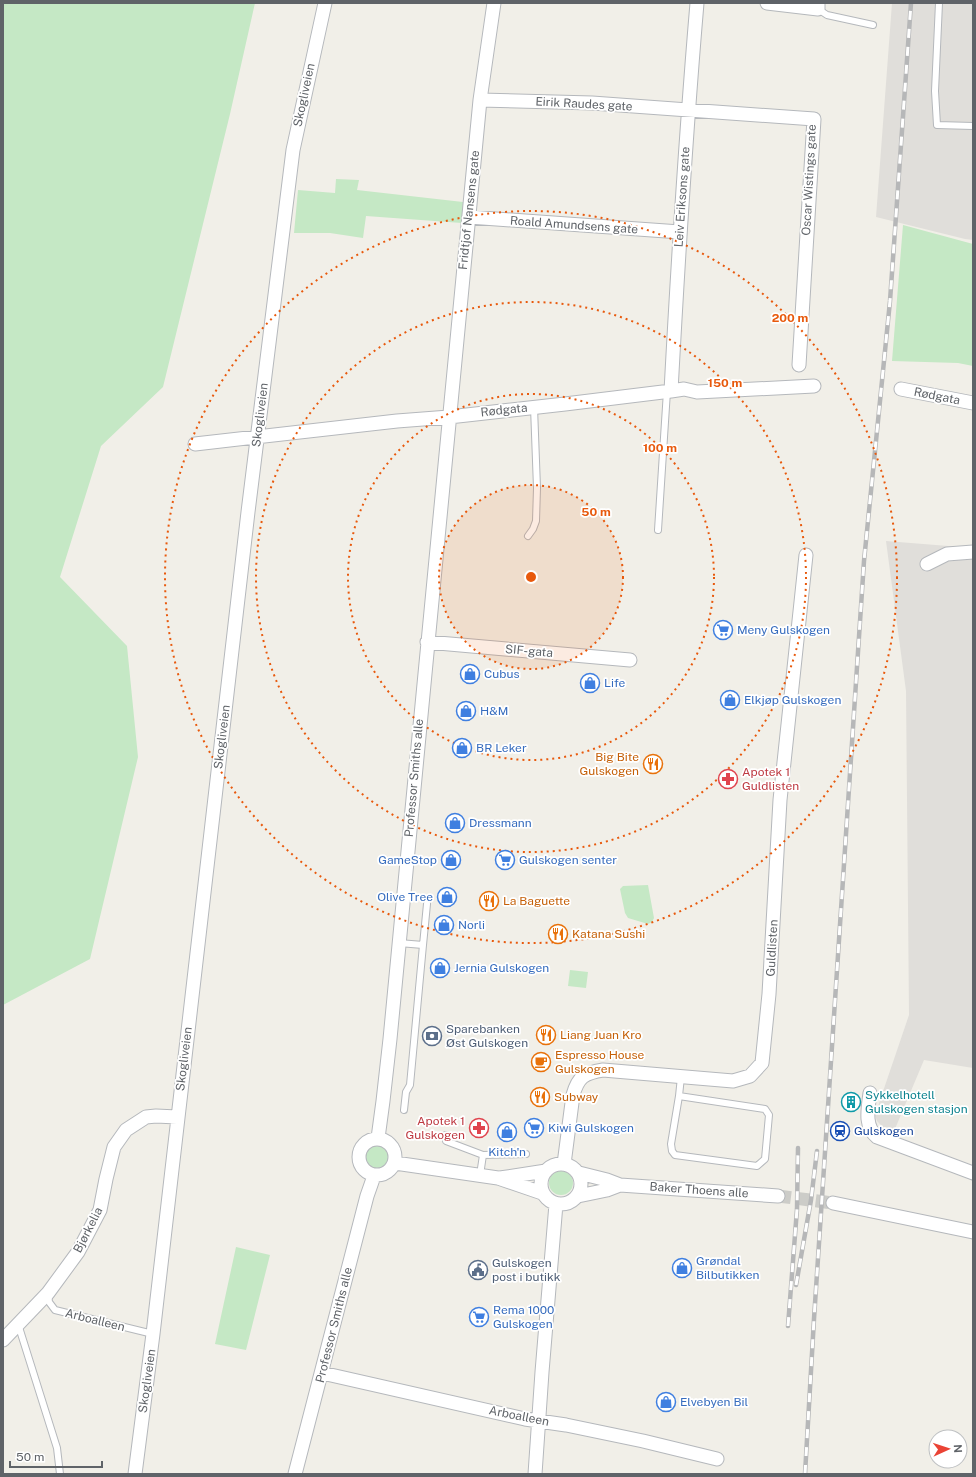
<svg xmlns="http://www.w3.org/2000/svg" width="976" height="1477" font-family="'Public Sans',sans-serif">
  <rect width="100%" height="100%" fill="#f1efe8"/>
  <!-- industrial -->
  <path fill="#e0deda" d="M892,3H973V240L965,239L876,217Z
    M886,541L973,548V1068L924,1060L892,1136L877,1121L875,1115L909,1015L906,691Z"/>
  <!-- green -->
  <path fill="#c5e8c5" d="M3,3H255L230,114L163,387L101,446L60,577L127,646L138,757L90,959L3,1005Z
    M336,179L359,180L357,190L463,202L462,223L366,216L363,238L330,233H294L298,190L335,193Z
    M903,225L973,244V366L958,363L892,361Z
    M648,885L654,918L652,922L648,924L628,918L625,913L620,889L623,886Z
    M570,970L588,972L586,988L568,986Z
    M365 1157a12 12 0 1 1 24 0a12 12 0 1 1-24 0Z
    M549 1183a12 12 0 1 1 24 0a12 12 0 1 1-24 0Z
    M236,1247L270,1255L246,1350L215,1344Z"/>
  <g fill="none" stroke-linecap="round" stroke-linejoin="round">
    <!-- street-tunnel -->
    <path stroke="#ccccc8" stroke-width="13" stroke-dasharray="13 6" stroke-linecap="butt" d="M778,1196L833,1203"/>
    <!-- lane casing -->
    <g stroke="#b5b8bc" stroke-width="8">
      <path id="lane" d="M939,3L935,91L937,125L973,126
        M818,9L827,15L873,25
        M658,530L667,391
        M528,536L533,529L536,521L537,488L534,407
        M399,943L423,945L427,904
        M679,1096L671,1144L672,1151L675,1155L757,1166L765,1159L769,1115L765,1109L679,1096L681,1077
        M404,1110L406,1092L410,1085L423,945
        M446,1135V1141L483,1155
        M480,1175L483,1155L526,1154
        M48,1293L49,1302L55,1310L153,1334
        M18,1324L57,1448L60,1474"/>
    </g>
    <!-- street casing -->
    <g stroke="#b5b8bc" stroke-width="15">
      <path id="street" d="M767,3L818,9V3
        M480,100L592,103L814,119L799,365
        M469,217L680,232
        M901,389L973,403
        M671,391C678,261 686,132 697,3
        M195,444L397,421L449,417L565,404L671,391L684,389L697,392L814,386
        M927,564L947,554L973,552
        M427,642L630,660
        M870,1093C868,1109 864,1126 877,1137L973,1173
        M378,1138L383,1101L390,1039L480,100L494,3
        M359 1157a18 18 0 1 1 36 0a18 18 0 1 1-36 0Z
        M395,1163L498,1178L542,1193
        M541 1184a20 20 0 1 1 40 0a20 20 0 1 1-40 0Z
        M564,1164L573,1095C578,1077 584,1073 603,1070L733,1081L750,1076L762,1063L769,994L780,800L806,555
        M579,1173L607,1180L620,1185L778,1196
        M500,1178L546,1171
        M578,1196L607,1190L620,1185
        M833,1203L973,1232
        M3,1340L48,1293L78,1252L100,1210L106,1179L114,1147L126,1130L146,1117L156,1116L177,1117
        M322,1373L525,1419L566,1425L643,1441L717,1459
        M135,1474L153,1334L248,512L293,150L325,3
        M295,1474L367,1196L374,1176
        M535,1474L542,1372L556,1204"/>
    </g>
    <!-- lane -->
    <use href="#lane" stroke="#fff" stroke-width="6"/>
    <!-- street -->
    <use href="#street" stroke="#fff" stroke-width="13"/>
    <!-- rail casing -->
    <g stroke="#b6b7b8" stroke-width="4.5">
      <path id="rail" d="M796,1285L811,1200L817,1151
        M788,1326L797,1209L798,1148
        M805,1474L814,1319L864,561L890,301L911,3"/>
    </g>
    <!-- rail -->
    <use href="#rail" stroke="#fff" stroke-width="3" stroke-dasharray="9" stroke-linecap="butt"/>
  </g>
  <!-- distance rings -->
  <circle cx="531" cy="577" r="92" fill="#e8590c" fill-opacity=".12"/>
  <g fill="none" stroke="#e8590c" stroke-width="2" stroke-dasharray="2 4">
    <circle cx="531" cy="577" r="92"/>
    <circle cx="531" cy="577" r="183"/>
    <circle cx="531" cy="577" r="275"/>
    <circle cx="531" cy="577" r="366"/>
  </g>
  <!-- icons -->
  <defs>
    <g id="supermarket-ring" transform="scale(1)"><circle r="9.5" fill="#fff" stroke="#3f7fe0" stroke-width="1.5"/><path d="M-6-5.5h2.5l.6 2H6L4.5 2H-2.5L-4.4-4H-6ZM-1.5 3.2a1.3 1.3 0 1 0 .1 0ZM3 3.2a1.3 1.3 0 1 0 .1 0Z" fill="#3f7fe0"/></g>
    <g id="shop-ring" transform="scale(1)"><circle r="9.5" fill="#fff" stroke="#3f7fe0" stroke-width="1.5"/><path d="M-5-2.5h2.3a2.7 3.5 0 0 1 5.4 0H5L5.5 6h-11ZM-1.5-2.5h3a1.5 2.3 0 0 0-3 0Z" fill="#3f7fe0"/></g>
    <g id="restaurant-ring" transform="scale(1)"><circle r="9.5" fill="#fff" stroke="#e8710a" stroke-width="1.5"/><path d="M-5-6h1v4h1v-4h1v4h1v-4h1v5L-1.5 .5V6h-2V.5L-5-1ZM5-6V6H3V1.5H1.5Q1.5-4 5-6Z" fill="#e8710a"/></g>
    <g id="pharmacy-ring" transform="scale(1)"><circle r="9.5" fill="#fff" stroke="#e0444e" stroke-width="1.5"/><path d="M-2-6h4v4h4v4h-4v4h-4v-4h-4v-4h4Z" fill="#e0444e"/></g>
    <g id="bank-ring" transform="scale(1)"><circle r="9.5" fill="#fff" stroke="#5c6f8a" stroke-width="1.5"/><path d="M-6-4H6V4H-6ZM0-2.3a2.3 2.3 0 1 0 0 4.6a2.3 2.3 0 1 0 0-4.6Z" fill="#5c6f8a"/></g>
    <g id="cafe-ring" transform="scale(1)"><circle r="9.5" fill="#fff" stroke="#e8710a" stroke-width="1.5"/><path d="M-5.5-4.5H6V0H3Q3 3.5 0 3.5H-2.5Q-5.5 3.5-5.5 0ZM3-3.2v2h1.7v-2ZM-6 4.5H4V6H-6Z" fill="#e8710a"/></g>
    <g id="building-ring" transform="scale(1)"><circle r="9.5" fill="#fff" stroke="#0f9aa8" stroke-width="1.5"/><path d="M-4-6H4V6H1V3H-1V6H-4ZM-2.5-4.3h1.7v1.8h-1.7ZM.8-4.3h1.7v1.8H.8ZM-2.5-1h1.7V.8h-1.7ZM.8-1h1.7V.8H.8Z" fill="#0f9aa8"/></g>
    <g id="station-ring" transform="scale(1)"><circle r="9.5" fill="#fff" stroke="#1a4fb4" stroke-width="1.5"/><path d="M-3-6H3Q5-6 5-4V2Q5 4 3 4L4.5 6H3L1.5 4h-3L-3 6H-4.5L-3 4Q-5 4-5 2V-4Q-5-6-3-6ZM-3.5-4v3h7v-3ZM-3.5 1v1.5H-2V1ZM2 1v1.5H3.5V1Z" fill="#1a4fb4"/></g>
    <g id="civic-ring" transform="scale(1)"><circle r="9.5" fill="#fff" stroke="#5c6f8a" stroke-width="1.5"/><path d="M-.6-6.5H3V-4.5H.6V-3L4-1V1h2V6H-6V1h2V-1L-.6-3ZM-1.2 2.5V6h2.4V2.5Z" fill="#5c6f8a"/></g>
  </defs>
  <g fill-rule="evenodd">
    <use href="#supermarket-ring" x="723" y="630"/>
    <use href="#shop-ring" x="470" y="674"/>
    <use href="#shop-ring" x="590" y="683"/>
    <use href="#shop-ring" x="730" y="700"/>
    <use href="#shop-ring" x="466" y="711"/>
    <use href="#shop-ring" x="462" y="748"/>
    <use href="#restaurant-ring" x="653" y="764"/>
    <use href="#pharmacy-ring" x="728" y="779"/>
    <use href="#shop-ring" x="455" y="823"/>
    <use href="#shop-ring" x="451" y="860"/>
    <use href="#supermarket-ring" x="505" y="860"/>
    <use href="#shop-ring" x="447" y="897"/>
    <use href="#restaurant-ring" x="489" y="901"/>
    <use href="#shop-ring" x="444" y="925"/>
    <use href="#restaurant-ring" x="558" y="934"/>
    <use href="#shop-ring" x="440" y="968"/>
    <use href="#restaurant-ring" x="546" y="1035"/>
    <use href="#bank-ring" x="432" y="1036"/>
    <use href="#cafe-ring" x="541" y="1062"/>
    <use href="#restaurant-ring" x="540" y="1097"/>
    <use href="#building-ring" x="851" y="1102"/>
    <use href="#pharmacy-ring" x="479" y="1128"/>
    <use href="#supermarket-ring" x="534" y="1128"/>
    <use href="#station-ring" x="840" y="1131"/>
    <use href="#shop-ring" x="507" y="1132"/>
    <use href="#shop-ring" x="682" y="1268"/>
    <use href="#civic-ring" x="478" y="1270"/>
    <use href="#supermarket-ring" x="479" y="1317"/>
    <use href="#shop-ring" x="666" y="1402"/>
  </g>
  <g text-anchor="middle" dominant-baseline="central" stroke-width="3.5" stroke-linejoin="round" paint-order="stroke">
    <!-- street labels -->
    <g font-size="12" fill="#5f6368" stroke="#fff">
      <text transform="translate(304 95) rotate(-78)">Skogliveien</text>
      <text transform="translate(584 104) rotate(3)">Eirik Raudes gate</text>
      <text transform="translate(809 180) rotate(-87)">Oscar Wistings gate</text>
      <text transform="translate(682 197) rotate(-86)">Leiv Eriksons gate</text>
      <text transform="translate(469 210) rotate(-84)">Fridtjof Nansens gate</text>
      <text transform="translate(574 225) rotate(4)">Roald Amundsens gate</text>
      <text transform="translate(937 396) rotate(11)">Rødgata</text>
      <text transform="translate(504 410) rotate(-6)">Rødgata</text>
      <text transform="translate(260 415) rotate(-83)">Skogliveien</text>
      <text transform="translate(529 651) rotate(5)">SIF-gata</text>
      <text transform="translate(222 737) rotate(-83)">Skogliveien</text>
      <text transform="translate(414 778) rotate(-85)">Professor Smiths alle</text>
      <text transform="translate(772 948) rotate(-87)">Guldlisten</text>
      <text transform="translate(184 1059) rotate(-83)">Skogliveien</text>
      <text transform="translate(699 1190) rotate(4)">Baker Thoens alle</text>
      <text transform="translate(88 1230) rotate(-63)">Bjørkelia</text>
      <text transform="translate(95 1320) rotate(14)">Arboalleen</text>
      <text transform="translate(334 1325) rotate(-76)">Professor Smiths alle</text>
      <text transform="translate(147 1381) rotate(-82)">Skogliveien</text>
      <text transform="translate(519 1416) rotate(11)">Arboalleen</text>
    </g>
    <!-- shop labels -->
    <g font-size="12" fill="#366cbe" stroke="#fff" text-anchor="start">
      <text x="737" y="630">Meny Gulskogen</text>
      <text x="484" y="674">Cubus</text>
      <text x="604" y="683">Life</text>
      <text x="744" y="700">Elkjøp Gulskogen</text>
      <text x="480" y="711">H&amp;M</text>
      <text x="476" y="748">BR Leker</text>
      <text x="469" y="823">Dressmann</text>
      <text x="437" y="860" text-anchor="end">GameStop</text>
      <text x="519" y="860">Gulskogen senter</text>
      <text x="433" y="897" text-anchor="end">Olive Tree</text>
      <text x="458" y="925">Norli</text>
      <text x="454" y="968">Jernia Gulskogen</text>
      <text x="548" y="1128">Kiwi Gulskogen</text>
      <text x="507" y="1152" text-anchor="middle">Kitch'n</text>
      <text x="696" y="1261">Grøndal<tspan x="696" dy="14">Bilbutikken</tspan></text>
      <text x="493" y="1310">Rema 1000<tspan x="493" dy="14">Gulskogen</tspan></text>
      <text x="680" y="1402">Elvebyen Bil</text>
    </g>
    <!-- food labels -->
    <g font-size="12" fill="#c56008" stroke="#fff" text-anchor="start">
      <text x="639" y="757" text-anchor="end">Big Bite<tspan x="639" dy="14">Gulskogen</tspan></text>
      <text x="503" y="901">La Baguette</text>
      <text x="572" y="934">Katana Sushi</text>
      <text x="560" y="1035">Liang Juan Kro</text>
      <text x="555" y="1055">Espresso House<tspan x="555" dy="14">Gulskogen</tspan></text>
      <text x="554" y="1097">Subway</text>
    </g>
    <!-- health labels -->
    <g font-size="12" fill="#be3a42" stroke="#fff" text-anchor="start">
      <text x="742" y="772">Apotek 1<tspan x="742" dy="14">Guldlisten</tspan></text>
      <text x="465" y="1121" text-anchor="end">Apotek 1<tspan x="465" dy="14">Gulskogen</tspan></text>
    </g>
    <!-- service labels -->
    <g font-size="12" fill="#4e5e75" stroke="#fff" text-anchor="start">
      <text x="446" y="1029">Sparebanken<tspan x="446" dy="14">Øst Gulskogen</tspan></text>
      <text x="492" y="1263">Gulskogen<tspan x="492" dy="14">post i butikk</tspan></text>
    </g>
    <!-- culture labels -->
    <g font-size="12" fill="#0d838f" stroke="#fff" text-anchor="start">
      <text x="865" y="1095">Sykkelhotell<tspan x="865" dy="14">Gulskogen stasjon</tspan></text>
    </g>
    <!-- transit labels -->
    <g font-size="12" fill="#164399" stroke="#fff" text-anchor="start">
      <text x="854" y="1131">Gulskogen</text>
    </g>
  </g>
  <circle cx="531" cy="577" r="6" fill="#e8590c" stroke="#fff" stroke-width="2"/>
  <g font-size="12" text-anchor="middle" font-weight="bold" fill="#e8590c" stroke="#fff" stroke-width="3.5" stroke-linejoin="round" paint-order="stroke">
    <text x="790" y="322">200 m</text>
    <text x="725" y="387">150 m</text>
    <text x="660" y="452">100 m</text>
    <text x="596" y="516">50 m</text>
  </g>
  <!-- border -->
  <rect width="976" height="1477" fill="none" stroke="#5f6368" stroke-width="8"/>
  <!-- north arrow -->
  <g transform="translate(948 1449) rotate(87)"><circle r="19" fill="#ffffff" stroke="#bfc1c3"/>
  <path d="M0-3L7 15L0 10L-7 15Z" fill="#ea4335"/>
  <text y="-6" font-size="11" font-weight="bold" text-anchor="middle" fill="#5f6368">N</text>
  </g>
  <!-- scale -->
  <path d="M10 1461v6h92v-6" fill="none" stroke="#5f6368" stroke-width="2"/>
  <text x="16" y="1461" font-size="12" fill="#5f6368" stroke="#ffffff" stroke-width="3" paint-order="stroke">50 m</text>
</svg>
